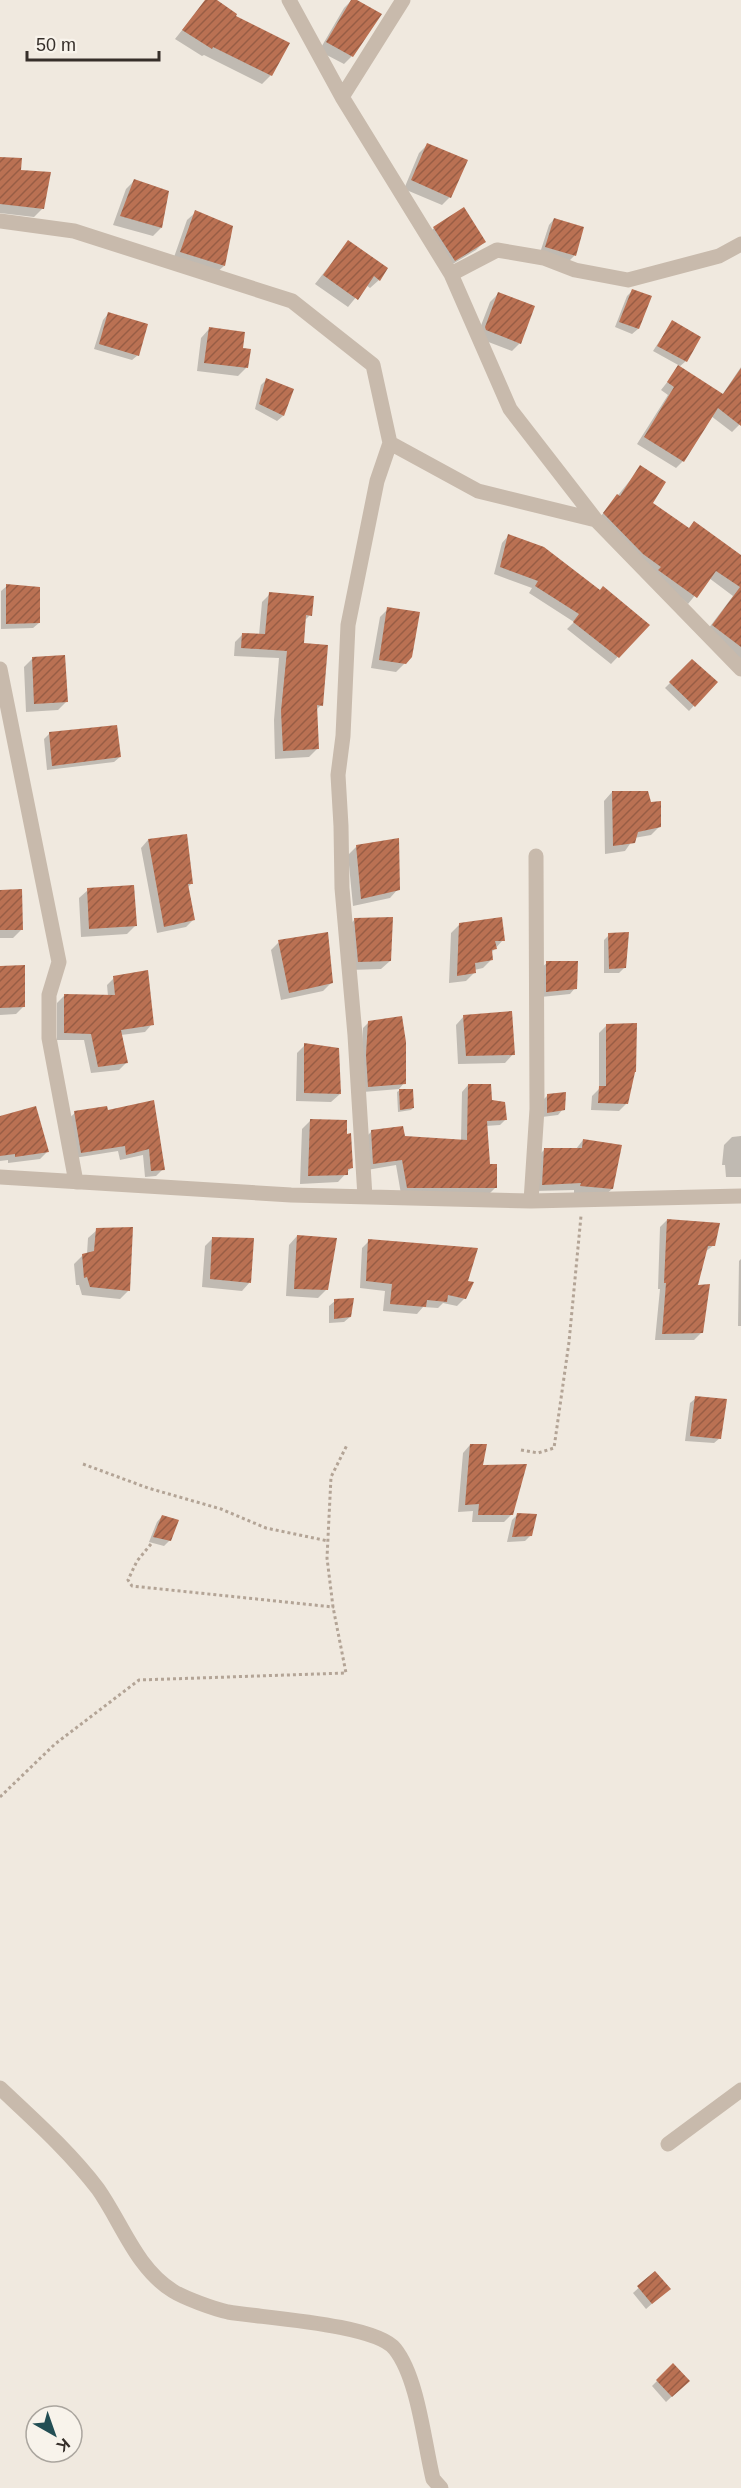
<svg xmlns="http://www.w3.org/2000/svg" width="741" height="2488" font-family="Helvetica,sans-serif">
  <defs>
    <pattern id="building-hatch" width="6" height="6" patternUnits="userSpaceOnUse" patternTransform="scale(1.5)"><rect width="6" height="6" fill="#ba7153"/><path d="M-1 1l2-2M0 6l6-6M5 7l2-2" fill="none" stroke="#985d45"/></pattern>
  </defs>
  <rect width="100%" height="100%" fill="#f0e9df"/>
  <!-- shadow -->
  <path fill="#0003" d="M206,0H215L233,17L271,75L262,84L204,55L202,56L175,39Z
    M352,0H354L352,56L344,64L319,51L344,8Z
    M428,144L450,197L442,205L404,189L419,153Z
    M0,158L19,172L43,208L34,217L0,213Z
    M134,181L161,228L153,236L113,225L126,189Z
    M196,212L224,266L215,274L173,260L187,220Z
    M554,219L583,228L574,256L569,261L540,253L549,225Z
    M434,228L484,242L476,250L446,268L426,236Z
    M348,242L379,280L370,288L366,285L348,307L315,284Z
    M632,291L650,297L638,329L632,334L615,327L627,296Z
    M498,294L520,343L512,351L478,338L477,336L490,302Z
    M108,314L138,355L132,360L94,349L103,320Z
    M672,322L686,361L679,367L722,395L741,367V423L732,432L711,416L683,461L676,468L637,444L668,395L661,390L680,366L653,351Z
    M209,329L241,349L246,368L238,376L197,371L201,338Z
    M266,380L292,390L283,416L277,421L255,409L261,385Z
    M641,467L650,503L688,529L741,557V659L705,633L733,596L709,578L688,604L596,522Z
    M508,536L600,592L648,625L611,664L567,629L574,622L529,593L532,588L494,574L502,543Z
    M7,586L39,623L33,628L1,629V591Z
    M270,594L310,615L304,621L302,644L321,705L316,710L317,749L309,757L275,759L274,720L279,658L234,656L235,642L243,634L259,635L262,602Z
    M388,609L405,663L396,672L371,668L380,617Z
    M32,659L67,701L58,710L26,712L24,667Z
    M692,661L716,682L689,711L665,688Z
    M50,733L120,757L114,762L47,770L44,739Z
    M612,792L659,827L651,835L634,838L625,851L605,854L604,801Z
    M148,840L192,883L187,888L193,920L186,927L157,933L141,848Z
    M357,846L398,889L390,898L353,906L348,855Z
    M88,890L135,926L127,934L81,937L79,898Z
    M0,891L22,929L13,938H0Z
    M355,919L390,961L381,969L350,970L347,928Z
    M460,924L503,940L491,953V960L483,968L474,970V973L466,981L449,983L451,933Z
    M609,935L625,967L619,973H604V940Z
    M279,942L332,982L323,991L281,1000L271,950Z
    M547,963L575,988L570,994L541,997V968Z
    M0,967L23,1007L16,1014L0,1015Z
    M114,978L152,1024L145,1032L121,1035L126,1063L119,1070L91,1073L84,1040H57V1003L65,995L108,996L107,985Z
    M464,1016L513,1054L505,1063L458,1064L456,1025Z
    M369,1022L404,1083L399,1089L363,1092L361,1062L363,1028Z
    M607,1025L627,1103L619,1111L591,1110L592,1096L599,1089V1033Z
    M305,1045L340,1094L331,1102L296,1101L297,1053Z
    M468,1085L506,1119L500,1125L485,1126L488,1166L496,1187L490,1193L401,1194L396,1165L367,1170L365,1138L371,1132L404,1138L461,1141L462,1092Z
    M400,1090L413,1108L411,1110L398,1112L397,1092Z
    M547,1096L563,1109L558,1115L542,1117V1101Z
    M152,1102L163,1169L156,1176L145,1177L143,1155L120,1160L118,1151L74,1158L68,1119L75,1113L107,1112Z
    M0,1117L47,1152L40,1159L8,1163V1160L0,1161Z
    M310,1121L346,1135L352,1167L338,1182L300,1184L302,1129Z
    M741,1136V1177H726L725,1165H722L724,1145L732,1137Z
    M583,1140L612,1189L604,1196L574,1193V1190L535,1191L538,1156L545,1149H576Z
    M667,1220L714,1245L705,1252L696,1286L701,1333L694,1340H655L660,1289H658L660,1227Z
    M97,1230L129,1290L120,1299L82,1295L79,1285H76L74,1264L83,1255L87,1254L88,1238Z
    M297,1236L326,1290L318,1298L286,1296L289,1245Z
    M213,1238L250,1282L242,1291L202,1287L205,1246Z
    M369,1241L466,1282L465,1298L457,1306L443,1303L438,1308L423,1307L417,1314L383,1311L385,1291L360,1288L362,1248Z
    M741,1259V1326H738L739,1261Z
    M335,1301L350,1317L344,1322L329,1323V1306Z
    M696,1398L720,1438L714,1443L685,1441L690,1403Z
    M470,1445L512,1514L504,1522H472L473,1511L458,1512L463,1453Z
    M518,1514L531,1535L525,1541L507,1542L512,1520Z
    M162,1516L170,1540L164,1546L149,1542L157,1522Z
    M655,2273L663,2294L646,2309L633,2293Z
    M673,2365L688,2381L666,2402L652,2386Z"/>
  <!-- building -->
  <path fill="url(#building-hatch)" d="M205,0H217L237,14L236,16L290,43L272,76L213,47L212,49L182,30Z
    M351,0H357L382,14L353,57L326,42Z
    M427,143L468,160L451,198L411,180Z
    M0,157L22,158L21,170L51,172L44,209L0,204Z
    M134,179L169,191L162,228L120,216Z
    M464,207L486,242L455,261L433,227Z
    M195,210L233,226L225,266L180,252Z
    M554,218L584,227L576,256L545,247Z
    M348,240L388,268L380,281L374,276L358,300L323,275Z
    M632,289L652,296L639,329L619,322Z
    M498,292L535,306L521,344L486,330L485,327Z
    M108,312L148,324L139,356L99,344Z
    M672,320L701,337L687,362L657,346Z
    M209,327L245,332L243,348L251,349L248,368L204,363Z
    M678,365L723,394L741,368V426L718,408L684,462L644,437L674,387L667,382Z
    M266,378L294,389L284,416L259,404Z
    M640,465L666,482L653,503L689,528L694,521L741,555V647L712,625L740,587L716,571L697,598L658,570L661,567L643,554L603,513L617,494L620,496Z
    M508,534L544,547L600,590L603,586L650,625L619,658L573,622L579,614L535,586L538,581L500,567Z
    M6,584L40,587V623L6,624Z
    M269,592L314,596L312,616L306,615L304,643L328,645L323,706L317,705L319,749L283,751L281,711L287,651L241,648L242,633L265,634Z
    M387,607L420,612L412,657L406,664L379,660Z
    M65,655L68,702L34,704L32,657Z
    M692,659L718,682L695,707L669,682Z
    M117,725L121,757L52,766L49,732Z
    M612,791H648L651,802L661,801V827L638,832L635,843L613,846Z
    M187,834L193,884H188L195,920L164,927L148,839Z
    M399,838L400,890L361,899L356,845Z
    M134,885L137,926L89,929L87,888Z
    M22,889L23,930H0V890Z
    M393,917L391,961L358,962L354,918Z
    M502,917L505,941H495L497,949L492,950L493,960L475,963L476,973L457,976L459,923Z
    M328,932L333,983L289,993L278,940Z
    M629,932L626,968L609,969L608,933Z
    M546,961H578L577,989L546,992Z
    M25,965V1007L0,1008V966Z
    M148,970L154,1025L121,1030L128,1063L98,1067L91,1034L64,1033V994L115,995L113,976Z
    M512,1011L515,1055L466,1056L463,1015Z
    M402,1016L406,1042V1084L368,1087L366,1055L368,1021Z
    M637,1023L636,1072H635L628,1104L598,1103L599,1086H606V1024Z
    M304,1043L339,1048L341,1094L304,1093Z
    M468,1084H491L492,1100L505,1102L507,1120L487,1121L490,1164H497V1188H407L402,1160L373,1164L371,1130L403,1126L405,1136L467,1140Z
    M399,1089H413L414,1108L400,1110Z
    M566,1092L565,1110L547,1113V1094Z
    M154,1100L165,1170L151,1171L149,1149L126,1155L125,1146L81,1153L74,1111L107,1106L108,1110Z
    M36,1106L49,1152L15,1157V1154L0,1156V1116Z
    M310,1119L347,1120V1134L351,1133L353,1168L348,1169V1175L308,1176Z
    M583,1139L622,1145L613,1189L580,1186L581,1183L542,1185L544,1148H582Z
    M667,1219L720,1223L715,1246H708L698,1285L710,1284L703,1333L662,1334L666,1283H664Z
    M133,1227L130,1291L90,1287L87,1277L84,1278L82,1254L94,1251L96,1228Z
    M297,1235L337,1238L328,1290L294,1289Z
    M212,1237L254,1238L251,1283L210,1279Z
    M368,1239L478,1248L468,1281L474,1282L466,1299L448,1295L447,1302L427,1300L426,1307L390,1304L392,1284L366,1281Z
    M354,1298L351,1317L334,1319V1299Z
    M695,1396L727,1399L721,1439L690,1436Z
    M470,1444H487L483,1465L527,1464L513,1515H478L479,1504L465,1505Z
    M517,1513L537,1514L532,1536L512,1537Z
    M162,1515L179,1520L171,1541L153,1537Z
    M655,2271L671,2289L652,2304L637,2286Z
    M673,2363L690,2381L672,2397L656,2380Z"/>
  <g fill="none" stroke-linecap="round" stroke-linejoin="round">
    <!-- path -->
    <path stroke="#b3a496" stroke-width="3" stroke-dasharray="3 3" stroke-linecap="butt" d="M521,1450L538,1453L554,1448L569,1342L581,1216
      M83,1464L148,1488L221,1509L266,1528L328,1541
      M151,1544L137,1561L128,1580L132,1586L333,1607L327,1558L331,1477L347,1445
      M0,1797L55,1744L139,1680L346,1673L333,1607"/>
    <!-- minor -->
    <path stroke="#c8baac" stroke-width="15" d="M289,0L342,97L451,274L510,409L596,520
      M342,97L403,0
      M0,221L74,231L292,301L373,365L390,443L377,481L348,625L343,736L338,775L341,826L342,888L355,1035L365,1197
      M451,274L497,250L544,258L575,270L628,280L719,256L741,244
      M390,443L478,491L596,520L741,669
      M0,669L59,962L49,995V1038L76,1182
      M0,1177L291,1195L531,1201L741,1196
      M531,1201L537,1109L536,856
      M0,2088C34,2120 69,2151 98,2189C122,2223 136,2268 173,2291C184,2298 214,2309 228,2312C263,2318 375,2324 395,2349C418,2378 424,2442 433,2479L441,2488
      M668,2144L741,2090"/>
  </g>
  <!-- north arrow -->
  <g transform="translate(54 2434) rotate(140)"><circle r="28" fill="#f8f3eb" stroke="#aaa59e" stroke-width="1.5"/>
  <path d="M0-4.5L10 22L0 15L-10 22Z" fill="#234e54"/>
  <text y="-9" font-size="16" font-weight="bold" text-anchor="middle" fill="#362f2a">K</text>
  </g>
  <!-- scale -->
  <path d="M27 51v9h132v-9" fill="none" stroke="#362f2a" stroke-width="3"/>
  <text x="36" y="51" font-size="18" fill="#362f2a" stroke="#f8f3eb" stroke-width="4.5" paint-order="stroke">50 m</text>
</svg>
